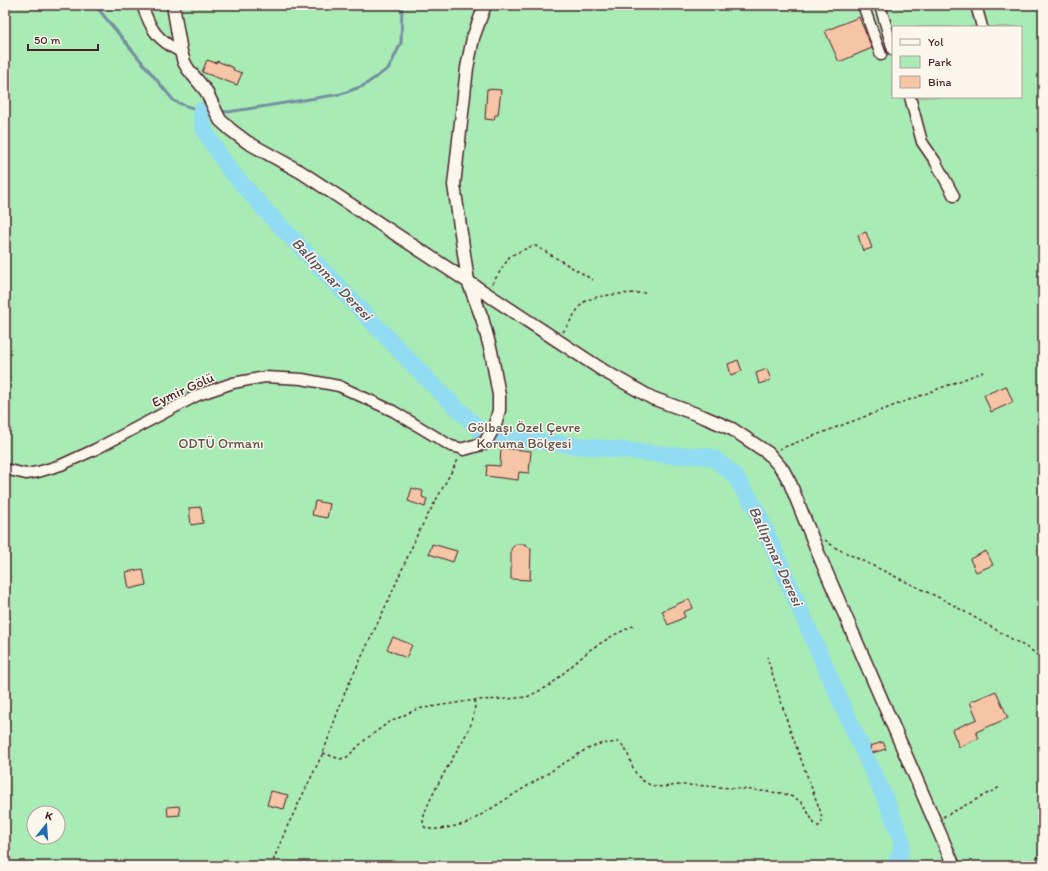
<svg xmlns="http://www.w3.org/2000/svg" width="1048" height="871" font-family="Itim,sans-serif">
  <rect width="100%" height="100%" fill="#fbf7ec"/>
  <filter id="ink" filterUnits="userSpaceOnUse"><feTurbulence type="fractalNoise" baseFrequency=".025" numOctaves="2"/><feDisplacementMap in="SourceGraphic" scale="8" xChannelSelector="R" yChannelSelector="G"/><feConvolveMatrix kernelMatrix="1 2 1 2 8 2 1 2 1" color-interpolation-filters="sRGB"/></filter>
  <g filter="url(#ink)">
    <!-- green -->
    <path fill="#a9ebb4" stroke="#7a8570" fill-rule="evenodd" d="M5,5H1043V866H5ZM893,27H1021V97H893ZM34,813H58V837H34Z"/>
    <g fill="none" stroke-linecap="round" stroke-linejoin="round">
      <!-- stream -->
      <path stroke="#7590a2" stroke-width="3" d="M95,5L174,101C187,107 198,111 212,111
        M220,111L228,112L341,94L363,86L389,68L401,43L402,5"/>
      <!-- river -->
      <path stroke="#91dcf2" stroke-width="17" d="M201,111L203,126L207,135L229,169L266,211L428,380L483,433
        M496,437L669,455L705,456L715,459L734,475L755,507L843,707L889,807L902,842L900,854L895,866"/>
    </g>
    <!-- building -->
    <path fill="#f6c5a6" stroke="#4a1f2b" d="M859,17L872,48L839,62L825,31Z
      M207,60L216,63L217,61L234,68L233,70L242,73L237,85L202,72Z
      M487,89L501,90L498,115H495L494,120L485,119Z
      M866,232L872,248L863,251L858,235Z
      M738,360L742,371L731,375L728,364Z
      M767,369L771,380L759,384L756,373Z
      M1006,386L1013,402L991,412L984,395Z
      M501,448L531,451L529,473L519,472L518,480L486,476L487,465L500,466Z
      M412,488L423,491L422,497L427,499L425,507L408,501Z
      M315,501L330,504L327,518L312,515Z
      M201,507L203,523L191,525L189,508Z
      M432,544L457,551L453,562L429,554Z
      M516,544H525L531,549L530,580L511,579V549Z
      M986,551L993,565L976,572L970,559Z
      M143,569L146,585L129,589L126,572Z
      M689,599L693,608L683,612L685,617L668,625L662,611Z
      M393,637L412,645L406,658L387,649Z
      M996,691L1008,718L976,732L979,738L959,747L952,730L977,719L970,702Z
      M883,742L886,749L872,753L870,746Z
      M271,791L288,795L284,809L267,805Z
      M179,806L180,815L168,816L167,807Z"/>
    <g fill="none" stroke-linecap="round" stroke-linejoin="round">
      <!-- minor casing -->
      <g stroke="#4a1f2b" stroke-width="13">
        <path id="minor" d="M142,5C151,30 157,40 181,52
          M863,5L881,55
          M880,5L893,50
          M976,5L982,27
          M910,97L922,142L935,161L954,196
          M5,469L26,474L38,472L61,465L96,449L198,395L233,383L265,377L302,379L339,386L393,411L451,446L464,449"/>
      </g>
      <!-- tertiary casing -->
      <g stroke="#4a1f2b" stroke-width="15">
        <path id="tertiary" d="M173,5L181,52L184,62L188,69L206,91L220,120L231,130L247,142L301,172L604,371L652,398L704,417L732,429L768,453L783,470L790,483L821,560L954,866
          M464,449L485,443L495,425L499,410V395L491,351L482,318L468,281L454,185L467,68L473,38L485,5"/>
      </g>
      <!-- path -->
      <path stroke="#4a1f2b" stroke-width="1.5" stroke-dasharray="3 3" stroke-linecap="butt" d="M492,284L510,256L532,246H536L593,280
        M563,332C569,324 576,310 583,303C593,294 631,293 645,293
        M779,449L983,372
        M825,540L836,548L946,601L1031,650L1043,660
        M475,700C475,708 474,716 471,724C465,741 416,813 424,826C429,834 459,825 468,823L585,750L600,744L619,742C632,752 629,773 645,782C658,791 672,784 687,785C718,786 750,790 781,793C808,801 802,805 816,826H819L822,822L821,813L789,727L767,657
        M323,753L340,759L347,757L366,739L388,723L417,709L475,700L507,699L527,697L549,686L591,649L614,635L635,625
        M943,817L1000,787
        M271,866L286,829L323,753L345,692L390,597L418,533L459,458
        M1020,866L1039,857"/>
      <!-- minor -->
      <use href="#minor" stroke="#fbf7ec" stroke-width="10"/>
      <!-- tertiary -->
      <use href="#tertiary" stroke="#fbf7ec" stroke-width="12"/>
    </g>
  </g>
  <g text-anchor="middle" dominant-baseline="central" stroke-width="3" stroke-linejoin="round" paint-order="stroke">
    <!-- street labels -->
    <g font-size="14" fill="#4a1f2b" stroke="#fbf7ec">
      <text transform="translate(183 390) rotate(-24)">Eymir Gölü</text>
    </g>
    <!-- park labels -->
    <g font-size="14" fill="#62524d" stroke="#fbf7ec">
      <text x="524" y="427">Gölbaşı Özel Çevre<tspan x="524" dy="16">Koruma Bölgesi</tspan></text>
      <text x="221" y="443">ODTÜ Ormanı</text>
    </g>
    <!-- water labels -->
    <g font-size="15" font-style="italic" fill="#5c4e5d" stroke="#fbf7ec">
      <text transform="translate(332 279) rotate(46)">Ballıpınar Deresi</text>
      <text transform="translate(776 556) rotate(65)">Ballıpınar Deresi</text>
    </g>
  </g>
  <!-- margin -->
  <rect width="1048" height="871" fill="none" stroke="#fbf7ec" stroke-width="20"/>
  <rect x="10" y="10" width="1028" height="851" fill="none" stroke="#4a1f2b" stroke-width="1.5" filter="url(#ink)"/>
  <!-- legend -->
  <rect x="892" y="26" width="130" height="72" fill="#fbf7ec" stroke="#b4a19f"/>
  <rect x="900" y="39" width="20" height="6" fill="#fbf7ec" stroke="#b4a19f"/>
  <text x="928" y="46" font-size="12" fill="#4a1f2b">Yol</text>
  <rect x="900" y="56" width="20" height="12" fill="#a9ebb4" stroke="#b4a19f"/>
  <text x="928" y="66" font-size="12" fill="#4a1f2b">Park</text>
  <rect x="900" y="76" width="20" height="12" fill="#f6c5a6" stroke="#b4a19f"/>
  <text x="928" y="86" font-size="12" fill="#4a1f2b">Bina</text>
  <!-- north arrow -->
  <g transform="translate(46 825) rotate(17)"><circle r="19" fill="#fbf7ec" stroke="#b4a19f"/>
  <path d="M0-3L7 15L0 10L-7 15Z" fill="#1f6fb2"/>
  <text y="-6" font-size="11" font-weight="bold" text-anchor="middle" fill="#4a1f2b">K</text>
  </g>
  <!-- scale -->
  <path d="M28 44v6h70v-6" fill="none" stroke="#4a1f2b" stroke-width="2"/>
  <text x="34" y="44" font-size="12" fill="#4a1f2b" stroke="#fbf7ec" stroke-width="3" paint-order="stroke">50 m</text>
</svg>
